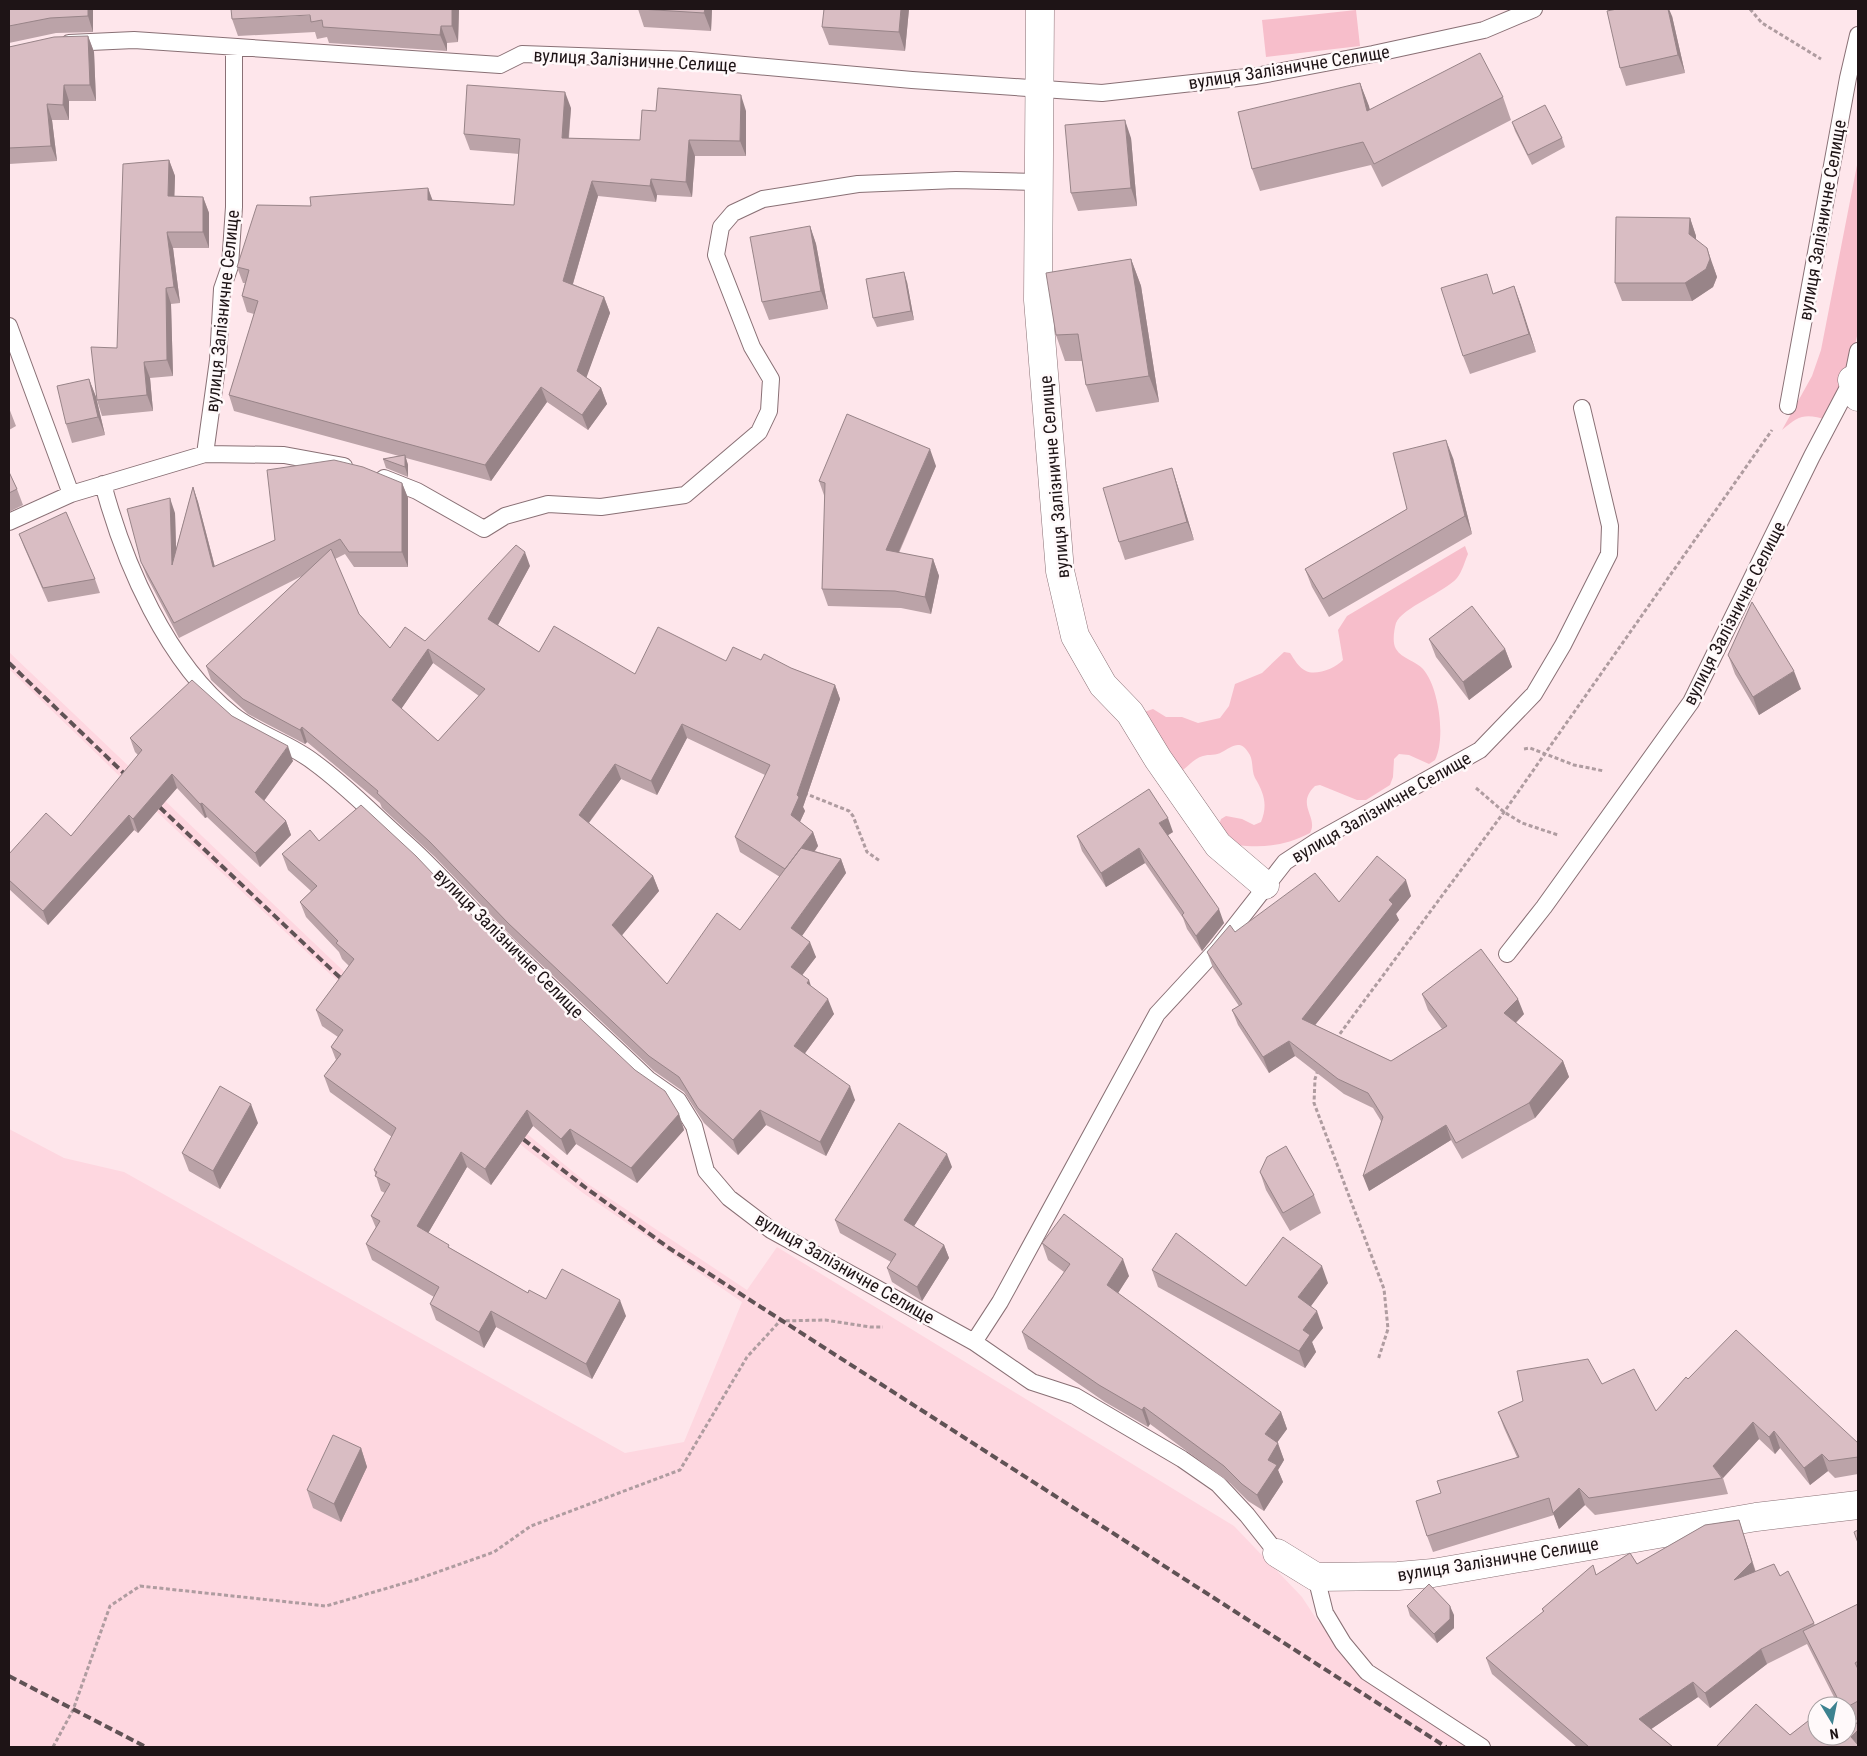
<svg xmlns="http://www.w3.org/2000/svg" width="1867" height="1756" font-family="'Roboto Condensed',sans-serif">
  <rect width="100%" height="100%" fill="#fee6eb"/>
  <!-- built -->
  <path fill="#fed7e0" d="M9,652L355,982L464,1082L588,1184L747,1290L777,1247L1234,1526L1302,1597L1317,1620L1377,1675L1490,1747H9V1129L64,1158L124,1172L625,1453L684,1442L742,1302L583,1193L526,1149L457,1090L346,989L139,795L9,669Z"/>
  <!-- green -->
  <path fill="#f7becb" d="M1356,10L1360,46L1266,57L1262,20Z
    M1858,160V332L1847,378L1828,420C1805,413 1799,415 1782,430L1812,376L1821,350Z
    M1465,546L1468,554C1465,561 1462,572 1457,578C1445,592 1402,608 1396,623C1394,630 1392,643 1396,649C1402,659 1416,661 1423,669C1439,687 1446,739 1435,760L1429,764L1409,755L1399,754L1394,759L1393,777L1390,785L1366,800H1357L1320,785L1315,786C1295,805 1319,817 1310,833C1285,846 1264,848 1236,845L1218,828L1221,819L1226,816L1242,819L1254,825L1261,822C1268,805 1264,793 1255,778C1251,770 1254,759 1248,752C1240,739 1231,747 1222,752C1216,756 1209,754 1203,756C1194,758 1188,767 1181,771L1144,712L1153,709L1166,717H1182L1198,723L1220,718L1229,706L1235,684L1262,673L1284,652L1290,653C1294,659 1299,668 1306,671C1316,676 1336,668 1343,660L1338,630L1347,616Z"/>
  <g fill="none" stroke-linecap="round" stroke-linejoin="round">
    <!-- service casing -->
    <g stroke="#897075" stroke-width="18">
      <path id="service" d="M69,43L134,40L500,65L522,54L690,60L912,80L1102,93L1256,76L1373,54L1484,30L1534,9
        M9,326L71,494
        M1788,406L1848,78L1858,35
        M205,454L218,360L222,289L230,266L234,207V48
        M384,478L417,491L484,529L505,516L548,504L601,507L685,495L759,432L769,411L771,379L752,347L716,255L721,227L733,213L763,199L858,184L956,180L1038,182
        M103,484C124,563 167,663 233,715C258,735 290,743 315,763C348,787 377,818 408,845C436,870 460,898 486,925C539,978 594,1027 648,1079L678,1100L694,1126L706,1171L729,1198L771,1230L974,1342L1032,1382L1075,1396L1182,1459L1218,1484L1247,1515L1277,1553
        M9,522L71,494L205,454L284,455L344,466
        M1507,954L1544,907L1691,702L1812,456L1852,380L1858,351
        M974,1342L1000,1302L1157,1014L1217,949L1285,862L1317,841L1480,750L1534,694L1563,645L1609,554L1610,526L1582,408
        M1316,1577L1325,1613L1343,1643L1367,1672L1482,1747"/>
    </g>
    <!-- minor casing -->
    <g stroke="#897075" stroke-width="29">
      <path id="minor" d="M1040,9L1038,300L1060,571L1075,636L1103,685L1130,713L1158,759L1218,845L1265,885
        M1852,380L1858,397
        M1277,1553L1316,1577L1398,1576L1433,1573L1756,1517L1858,1505"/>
    </g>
    <!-- path -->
    <path stroke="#af9ca0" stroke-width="3" stroke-dasharray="4 2.5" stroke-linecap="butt" d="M1750,9L1762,23L1821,59
      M1524,749L1530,748L1574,765L1604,771
      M1476,788L1504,812L1522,823L1558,835
      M804,793L849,811L853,816L867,852L880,861
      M1336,1039L1504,812L1772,430
      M1318,1070L1315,1079L1314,1103L1384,1289L1388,1329L1378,1360
      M53,1747L73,1710L110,1606L140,1586L326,1606L415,1580L494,1552L531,1526L680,1470L747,1357L780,1321L825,1320L870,1327H883"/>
    <!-- service -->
    <use href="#service" stroke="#fff" stroke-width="16"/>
    <!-- minor -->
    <use href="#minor" stroke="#fff" stroke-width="28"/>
    <!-- rail -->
    <path stroke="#605255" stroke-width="4" stroke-dasharray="8 4" stroke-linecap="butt" d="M9,663L133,782
      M151,799L351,988
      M514,1132L586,1188L669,1248L1446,1747
      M9,1676L146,1747"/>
  </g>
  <!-- wall -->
  <path fill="#bba3a8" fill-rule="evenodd" d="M9,9H93V32L56,33L9,43Z
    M459,9L458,42L447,43V51L329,43L327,37L317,39L315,32L238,36L232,19Z
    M638,9H712L711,31L644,27Z
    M909,9L905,51L829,45L822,27Z
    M1672,16L1685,73L1626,86L1620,68Z
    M88,36L94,52L96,101H69V120H52L57,161L9,164V47Z
    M1360,83L1370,110L1503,97L1511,120L1382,187L1371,165L1260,191L1252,169Z
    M571,108L569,138L640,140L656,111H746V156H695L692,197L657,195L656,202L598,196L573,284L604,297L610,313L586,377L601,388L607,404L588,430L547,402L491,481L406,458L408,465V477L386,468L383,459L399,456L234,411L229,395L254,314L247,312L242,296L245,283H243L237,267L311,206L428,188L432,200L514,205L519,154L470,150L464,134Z
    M1512,122L1562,138L1565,147L1532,165L1515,131Z
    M1131,138L1137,206L1078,211L1071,193Z
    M169,160L175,176L174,196L203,197L209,213V248H173L180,303L171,304L173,376L150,378L153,411L102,416L97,400L117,348Z
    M1690,218L1696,236V240L1713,266L1717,277L1713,287L1692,301H1622L1615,283Z
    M810,226L816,244L828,309L769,320L762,302Z
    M1131,259L1141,286L1159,402L1096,412L1086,385L1082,361H1065L1056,335Z
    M907,282L914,320L877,327L873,318Z
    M1514,286L1536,352L1470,374L1463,356L1494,293Z
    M89,379L96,397L105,435L72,443L66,424Z
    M9,408L16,426L9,430Z
    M1453,458L1472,534L1329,617L1312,587L1305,569L1407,509Z
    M936,466L899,553L933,559L939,576L931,614L901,608L828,606L822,589L825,498L819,481Z
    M1172,468L1178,487L1194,540L1125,560L1119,542Z
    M9,472L17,489L23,505L9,512Z
    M402,483L408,498V567H354L345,554L335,559L359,614L390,648L425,641L530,566L498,625L539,652L635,674L726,661L761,660L791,668L835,685L840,699L803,807L805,811L800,822L813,832L818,846L815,851L841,859L846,873L802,936L816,957L802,975L834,1014L805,1053L855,1100L826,1156L766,1125L738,1155L704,1123L684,1092L654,1071L513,938L435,857L382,808L380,803L307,742L305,744L248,714L211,680L206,666L302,576L179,638L147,577L141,562L175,513L176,549L193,487L198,502L215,567ZM433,663L479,696L438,741L401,709ZM687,738L765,775L735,837L740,852L780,877L740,930L667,984L622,935L659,891L653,876L589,823L621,779L657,795Z
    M19,534L95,579L100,593L48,602L24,547Z
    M1429,639L1505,649L1512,667L1469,700L1436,657Z
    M1728,655L1801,689L1759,715L1735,674Z
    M232,716L293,761L264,801L286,821L291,835L260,867L207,817L205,818L177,788L138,833L134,830L48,925L9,889V854L71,836L138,755L135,752L130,738Z
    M1173,832L1168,835L1224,923L1202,951L1187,929L1183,918L1145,863L1106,887L1082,851L1077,836Z
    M319,841L473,916L679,1114L684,1130L637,1183L576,1144L567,1155L533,1126L491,1185L467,1167L428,1233L450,1248L528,1293L546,1299L626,1316L592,1379L496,1327L484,1348L436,1320L430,1304L434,1297L372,1260L366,1244L376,1228L371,1216L385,1193L381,1191L374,1170L392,1137L330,1092L324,1076L336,1060L331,1047L338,1037L322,1026L316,1010L349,966L342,959L339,952L306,917L300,902L311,891L288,870L282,854Z
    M1411,896L1396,914L1399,920L1315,1025L1391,1061L1442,1029L1428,1010L1422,994L1524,1014L1516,1023L1563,1061L1569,1077L1535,1118L1462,1159L1451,1140L1369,1191L1381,1121L1373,1108L1344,1094L1295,1056L1269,1073L1238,1025L1232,1010L1239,1006L1213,968L1207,952L1235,932L1339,902Z
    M258,1123L220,1189L189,1171L182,1153Z
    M952,1167L914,1226L944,1245L949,1258L922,1301L892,1282L887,1268L891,1262L840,1233L835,1220Z
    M1260,1172L1314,1195L1321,1213L1290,1231L1266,1190Z
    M1042,1243L1129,1276L1118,1293L1281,1412L1287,1429L1277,1442L1284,1460L1278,1470L1283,1482L1264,1511L1248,1501L1230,1483L1150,1424L1148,1427L1105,1402L1028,1349L1022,1332L1064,1272L1048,1260Z
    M1152,1270L1246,1286L1328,1283L1311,1306L1323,1328L1312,1342L1316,1352L1305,1368L1158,1287Z
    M1688,1379L1858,1443V1474L1835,1478L1828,1471L1810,1485L1780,1448L1775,1454L1759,1439L1723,1478L1728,1494L1595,1515L1585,1505L1559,1529L1554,1515L1433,1552L1427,1536L1441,1493L1517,1457L1504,1428L1498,1412L1656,1411Z
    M361,1448L367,1467L341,1522L313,1508L307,1490Z
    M1739,1520L1756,1572L1774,1564L1780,1576L1788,1571L1815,1625L1858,1604V1719L1855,1721L1858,1725V1747H1716L1756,1704L1790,1735L1817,1714V1736H1847V1706H1826L1835,1699L1807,1644L1767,1664L1710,1708L1698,1697L1651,1729L1673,1747H1577L1492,1674L1486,1658L1543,1612L1542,1609L1593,1565L1596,1575L1630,1553L1637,1564L1705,1525Z
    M1407,1606L1454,1615V1628L1437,1643L1410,1616Z"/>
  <!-- shaded-wall -->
  <path fill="#988488" d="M88,9H93V32L88,16Z
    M452,9H459L458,42L452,26Z
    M705,9H712L711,31L704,13Z
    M901,9H909L905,51L899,32Z
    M1668,9H1669L1672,16L1685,73L1678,55Z
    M441,26L447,43V51L440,35Z
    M88,36L94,52L96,101L90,85Z
    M1360,83L1369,106L1375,134L1367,111Z
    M64,85L69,101V120L63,105Z
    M565,92L571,108L567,154L562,138Z
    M741,95L746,111V156L740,141Z
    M47,104L52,120L57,161L51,146Z
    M1125,120L1131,138L1137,206L1131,188Z
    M689,140L695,156L692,197L686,182Z
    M169,160L175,176L174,212L168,196Z
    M651,179L657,195L656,202L650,186Z
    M592,181L598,196L569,297L563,281Z
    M428,188L434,204L428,200Z
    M203,197L209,213V248L203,232Z
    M1690,218L1696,236V253L1689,234Z
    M810,226L816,244L828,309L821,291Z
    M167,232L173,248L180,303L174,287Z
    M1707,248L1717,277L1713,287L1692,301L1685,283Z
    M1131,259L1141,286L1159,402L1149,376Z
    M904,272L907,282L914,320L911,311Z
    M1514,286L1521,305L1536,352L1529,334Z
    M166,288L171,304L173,376L167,360Z
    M604,297L610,313L583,387L577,371Z
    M144,362L150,378L153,411L147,395Z
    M89,379L96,397L105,435L98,417Z
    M541,387L547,402L491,481L485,465Z
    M601,388L607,404L588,430L582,415Z
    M1446,440L1453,458L1472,534L1465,516Z
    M930,449L936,466L892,567L886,550Z
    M405,455L408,465V477L405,467Z
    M1172,468L1178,487L1194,540L1187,522Z
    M402,483L408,498V567L402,552Z
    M193,487L198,502L219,583L213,567Z
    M170,498L175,513L177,580L172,565Z
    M525,552L530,566L493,634L488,619Z
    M933,559L939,576L931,614L925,597Z
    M428,649L433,663L397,715L392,700Z
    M1505,649L1512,667L1469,700L1463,682Z
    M1794,671L1801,689L1759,715L1753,697Z
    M835,685L840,699L803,807L805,811L796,830L791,815L797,795Z
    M682,724L687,738L657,795L651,781Z
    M302,727L307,742L305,744L300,730Z
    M288,746L293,761L260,806L255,792Z
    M615,764L621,779L584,829L579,815Z
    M172,774L177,788L138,833L133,819Z
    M202,803L207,817L205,818L200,804Z
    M129,815L134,830L48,925L43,911Z
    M1168,818L1173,832L1165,837L1159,823Z
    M286,821L291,835L260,867L255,853Z
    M813,832L818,846L791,884L785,869Z
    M1139,848L1145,863L1106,887L1101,873Z
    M841,859L846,873L797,943L791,928Z
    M653,876L659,891L618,940L612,925Z
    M1406,880L1411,896L1396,914L1399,920L1308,1034L1302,1019L1389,900Z
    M1219,909L1224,923L1202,951L1196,936Z
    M810,942L816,957L797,982L791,967Z
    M809,980L814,995L807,983Z
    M828,999L834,1014L800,1060L794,1046Z
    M1518,999L1524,1014L1509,1029L1504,1013Z
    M1289,1041L1295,1056L1269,1073L1263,1057Z
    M1563,1061L1569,1077L1535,1118L1529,1103Z
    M850,1086L855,1100L826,1156L820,1142Z
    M251,1104L258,1123L220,1189L213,1171Z
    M527,1110L533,1126L491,1185L485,1169Z
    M760,1110L766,1125L738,1155L733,1140Z
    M679,1114L684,1130L637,1183L631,1168Z
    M1446,1125L1451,1140L1369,1191L1363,1176Z
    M570,1129L576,1144L567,1155L561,1139Z
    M461,1152L467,1167L423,1242L417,1226Z
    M947,1154L952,1167L909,1234L904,1220Z
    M944,1245L949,1258L922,1301L917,1287Z
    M1123,1259L1129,1276L1113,1301L1107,1285Z
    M1322,1266L1328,1283L1305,1314L1298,1297Z
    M620,1300L626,1316L592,1379L586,1364Z
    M491,1311L496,1327L484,1348L479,1332Z
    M1317,1311L1323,1328L1312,1342L1316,1352L1305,1368L1299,1351L1303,1330Z
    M1144,1407L1150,1424L1148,1427L1142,1410Z
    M1281,1412L1287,1429L1271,1451L1265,1434Z
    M1753,1422L1759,1439L1723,1478L1713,1466Z
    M1774,1431L1780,1448L1775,1454L1769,1437Z
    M1278,1443L1284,1460L1278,1470L1283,1482L1264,1511L1257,1495L1268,1460Z
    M361,1448L367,1467L341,1522L334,1504Z
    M1822,1454L1828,1471L1810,1485L1804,1468Z
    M1579,1488L1585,1505L1559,1529L1553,1513Z
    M1739,1520L1757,1577L1734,1580Z
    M1450,1606L1454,1615V1628L1437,1643L1434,1634Z
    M1761,1649L1767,1664L1710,1708L1705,1693Z
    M1693,1682L1698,1697L1644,1734L1639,1719Z
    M1858,1730V1747L1851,1737Z"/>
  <!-- building -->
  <path fill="#d9bdc3" stroke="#988488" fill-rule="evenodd" d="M9,9H88V16L50,18L9,26Z
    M231,9H452V26H441L440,35L323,27L322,20L311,22L310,15L232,19Z
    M640,9H705L704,13Z
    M824,9H901L899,32L822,27Z
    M1617,9H1668L1678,55L1620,68L1607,11Z
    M88,36L90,85H64L63,105L47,104L51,146L9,148V47L54,37Z
    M1480,53L1503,97L1374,164L1363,142L1252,169L1238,112L1360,83L1367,111Z
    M467,85L565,92L562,138L640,140L642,110L656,111L658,88L741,95L740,141L689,140L686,182L651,179L650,186L592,181L563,281L604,297L577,371L601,388L582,415L541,387L485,465L229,395L258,301L242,296L249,270L237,267L257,205L311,206L310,197L428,188V200L514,205L520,139L464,134Z
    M1545,105L1562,138L1528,155L1512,122Z
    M1125,120L1131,188L1071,193L1065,125Z
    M169,160L168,196L203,197V232H167L174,287L166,288L167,360L144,362L147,395L97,400L91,347L117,348L123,164Z
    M1616,217L1690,218L1689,234L1707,248L1710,259L1706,269L1685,283H1615Z
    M810,226L821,291L762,302L750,237Z
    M1131,259L1149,376L1086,385L1078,334L1056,335L1046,273Z
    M904,272L911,311L873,318L866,279Z
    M1487,274L1493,294L1514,286L1529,334L1463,356L1441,288Z
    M89,379L98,417L66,424L57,386Z
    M847,414L930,449L886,550L933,559L925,597L895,591L822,589L825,483L819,481Z
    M1446,440L1465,516L1323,599L1305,569L1407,509L1393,453Z
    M405,455V467L383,459Z
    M334,460L363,467L402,483V552H349L340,539L174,623L141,562L127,509L170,498L172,565L193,487L213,567L275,540L267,470Z
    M1172,468L1187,522L1119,542L1103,488Z
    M9,472L17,489L9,493Z
    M66,512L95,579L43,588L19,534Z
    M516,545L525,552L488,619L539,652L554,626L635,674L658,627L726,661L733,647L761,660L764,654L791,668L835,685L797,795L799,797L791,815L813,832L785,869L801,848L841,859L791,928L810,942L791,967L809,980L807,983L828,999L794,1046L850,1086L820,1142L760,1110L733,1140L698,1108L679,1077L649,1056L508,923L430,842L377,793L378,791L302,727L300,730L243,699L206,666L331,549L359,614L390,648L405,627L425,641ZM428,649L485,689L438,741L392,700ZM682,724L770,765L735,837L785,869L740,930L717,913L667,984L612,925L653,876L579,815L615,764L651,781Z
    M1752,602L1794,671L1753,697L1728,655Z
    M1472,606L1505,649L1463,682L1429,639Z
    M192,680L232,716L288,746L255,792L286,821L255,853L202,803L200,804L172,774L133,819L129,815L43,911L9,880V854L46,813L71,836L142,750L130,738Z
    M1149,789L1168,818L1159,823L1219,909L1196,936L1182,915L1184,913L1139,848L1101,873L1077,836Z
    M361,805L416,856L473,916L534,975L635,1070L665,1091L679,1114L631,1168L570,1129L561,1139L527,1110L485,1169L461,1152L417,1226L449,1245L448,1247L528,1293L529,1290L546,1299L562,1269L620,1300L586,1364L491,1311L479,1332L430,1304L439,1287L366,1244L380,1221L371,1216L390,1184L375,1176L377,1172L374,1170L396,1128L324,1076L341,1054L331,1047L343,1030L316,1010L354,959L336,943L338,941L300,902L317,886L282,854L310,830L319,841Z
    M1377,856L1406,880L1389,900L1393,904L1302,1019L1391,1061L1447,1026L1422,994L1481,949L1518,999L1504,1013L1563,1061L1529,1103L1456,1143L1446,1125L1363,1176L1383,1117L1368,1093L1338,1079L1289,1041L1263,1057L1232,1010L1242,1004L1207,952L1230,925L1235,932L1315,873L1339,902Z
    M220,1086L251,1104L213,1171L182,1153Z
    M899,1123L947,1154L904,1220L944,1245L917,1287L887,1268L896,1254L835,1220Z
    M1286,1146L1314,1195L1283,1213L1260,1172L1267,1157Z
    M1064,1214L1123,1259L1107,1285L1281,1412L1265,1434L1278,1443L1268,1460L1277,1465L1257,1495L1242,1484L1224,1466L1144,1407L1142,1410L1099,1385L1022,1332L1070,1264L1042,1243Z
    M1176,1233L1246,1286L1283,1237L1322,1266L1298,1297L1317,1311L1303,1330L1310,1335L1299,1351L1152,1270Z
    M1736,1330L1858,1443V1457L1829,1461L1822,1454L1804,1468L1774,1431L1769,1437L1753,1422L1713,1466L1722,1478L1589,1498L1579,1488L1553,1513L1549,1498L1427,1536L1416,1501L1441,1493L1437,1481L1519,1457L1498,1412L1523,1401L1517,1371L1588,1359L1602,1384L1634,1369L1656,1411L1686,1377L1688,1379Z
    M333,1435L361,1448L334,1504L307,1490Z
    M1739,1520L1752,1562L1734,1580L1774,1564L1780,1576L1788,1571L1814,1623L1761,1649L1705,1693L1693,1682L1639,1719L1673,1747H1589L1486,1658L1544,1611L1542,1609L1593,1565L1596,1575L1630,1553L1637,1564L1705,1525Z
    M1858,1530V1543L1854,1532Z
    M1429,1584L1450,1606V1619L1434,1634L1407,1606Z
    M1858,1604V1661L1855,1663L1858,1669V1701L1847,1707V1706H1826L1835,1699L1841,1705L1803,1631Z
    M1756,1704L1790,1735L1817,1714V1736H1847V1712L1858,1725V1730L1851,1737L1858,1745V1747H1716Z"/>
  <g text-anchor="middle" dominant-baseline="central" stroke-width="5" stroke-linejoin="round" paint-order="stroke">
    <!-- street labels -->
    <g font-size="18" fill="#1e1416" stroke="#fff9fa">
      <text transform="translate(635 60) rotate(3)">вулиця Залізничне Селище</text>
      <text transform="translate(1289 67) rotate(-9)">вулиця Залізничне Селище</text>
      <text transform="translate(1822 220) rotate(-80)">вулиця Залізничне Селище</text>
      <text transform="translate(222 311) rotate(-84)">вулиця Залізничне Селище</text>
      <text transform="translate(1054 477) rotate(-95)">вулиця Залізничне Селище</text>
      <text transform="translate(1734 613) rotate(-63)">вулиця Залізничне Селище</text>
      <text transform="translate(1381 807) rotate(-30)">вулиця Залізничне Селище</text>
      <text transform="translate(509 943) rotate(45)">вулиця Залізничне Селище</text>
      <text transform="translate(845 1268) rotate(30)">вулиця Залізничне Селище</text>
      <text transform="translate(1498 1559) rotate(-9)">вулиця Залізничне Селище</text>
    </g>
  </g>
  <!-- border -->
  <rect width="1867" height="1756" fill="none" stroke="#1e1416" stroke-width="20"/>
  <!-- north arrow -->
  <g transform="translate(1832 1721) rotate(170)"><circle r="24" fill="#fff9fa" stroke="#a59d9f"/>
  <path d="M0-4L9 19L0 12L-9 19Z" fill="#3d8290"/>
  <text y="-8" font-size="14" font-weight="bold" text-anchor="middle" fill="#1e1416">N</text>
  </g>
</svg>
